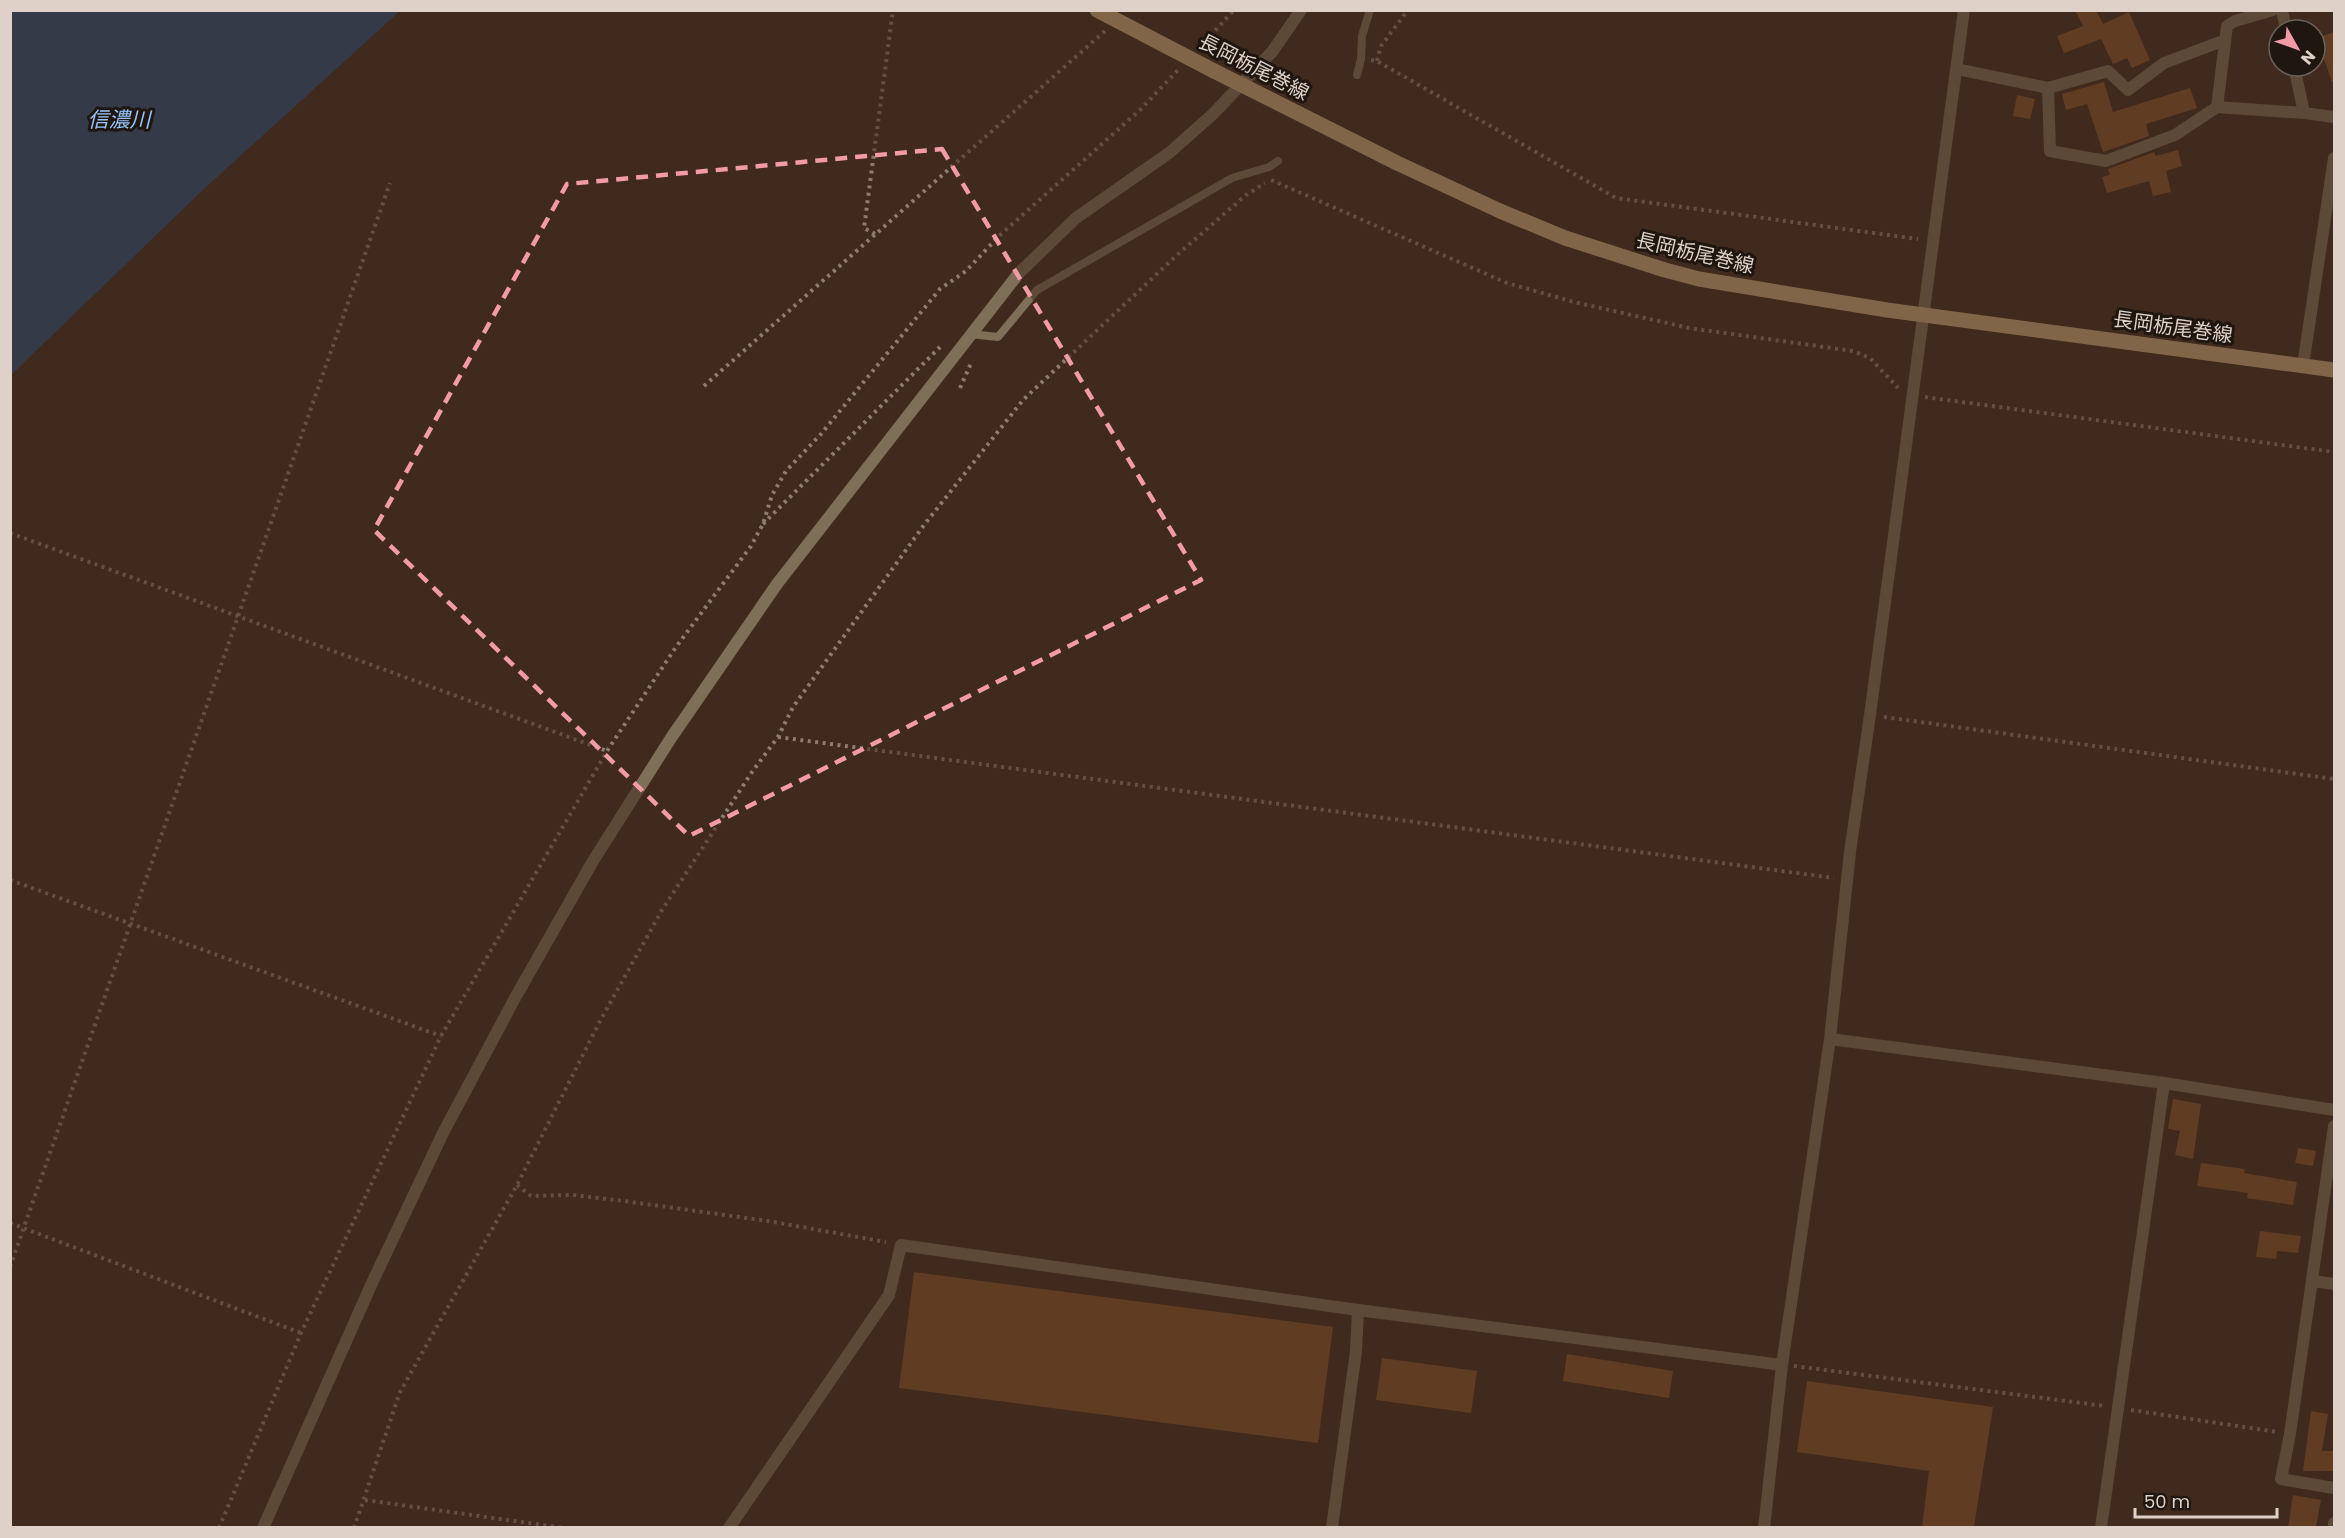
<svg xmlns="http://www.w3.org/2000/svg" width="2345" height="1538" font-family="Poppins,'Noto Sans JP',sans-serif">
  <rect width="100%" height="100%" fill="#402a1d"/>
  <!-- water -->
  <path fill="#264e7c" d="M11,10H400V11L206,187L11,375Z"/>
  <!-- building -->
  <path fill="#87522c" d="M2075,10H2096L2103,24L2129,12L2150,60L2132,68L2127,58L2113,64L2101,39L2064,53L2057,36L2083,26Z
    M2334,32V82H2332L2317,38Z
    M2104,82L2113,112L2190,88L2197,108L2146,124L2149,136L2103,152L2087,104L2066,110L2062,94Z
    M2017,95L2035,99L2030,119L2013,116Z
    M2178,150L2182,166L2166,171L2171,192L2153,196L2149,181L2107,193L2102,177L2110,175L2108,169L2154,152L2156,156Z
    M2173,1099L2201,1104L2193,1159L2175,1155L2180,1131L2168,1129Z
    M2298,1148L2316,1151L2313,1166L2295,1163Z
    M2201,1163L2245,1169L2244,1173L2297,1182L2293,1205L2247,1198L2248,1193L2197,1186Z
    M2260,1231L2301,1236L2298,1253L2277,1251L2276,1259L2256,1257Z
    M914,1272L1333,1327L1318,1443L899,1388Z
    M1567,1354L1673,1371L1669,1398L1563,1381Z
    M1382,1358L1477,1371L1471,1413L1376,1400Z
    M1807,1381L1993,1407L1974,1527H1922L1929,1471L1797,1452Z
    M2311,1411L2328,1414L2322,1451H2334V1471H2303Z
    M2293,1495L2321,1500L2316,1527H2288Z"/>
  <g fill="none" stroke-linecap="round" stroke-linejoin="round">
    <!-- path -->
    <path stroke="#8e7c71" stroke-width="4" stroke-dasharray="3 4.5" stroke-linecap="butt" d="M1200,47L1234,10
      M1371,60L1377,61L1616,198L1918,239
      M1377,61L1381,46L1408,10
      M1271,180L1507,283L1574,302L1689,328L1853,351L1870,358L1898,388
      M875,234L864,228L893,10
      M704,386L1105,31
      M960,388L972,361
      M1925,397L2334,452
      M763,524L940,347
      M10,533L607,751
      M1884,717L2334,779
      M778,737L1834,878
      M10,880L441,1036
      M517,1185L531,1196L573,1195L624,1201L768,1221L886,1242
      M10,1223L301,1333
      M10,1267L390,183
      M1794,1366L2105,1406
      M2131,1410L2277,1432
      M365,1500L564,1528
      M219,1528L301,1333L441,1036L522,897L607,751L676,647L751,546L763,524L772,495L786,471L821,434L940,289L966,271L998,237L1140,110L1178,70
      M354,1528L400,1392L517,1185L600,1021L662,910L752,772L778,737L793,707L924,525L1023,400L1177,255L1246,195L1265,183"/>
    <!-- lane -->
    <path stroke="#7f6f58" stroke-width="8" d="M1357,75L1361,59L1362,36L1370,10
      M970,334L998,337L1037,290L1232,178L1269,167L1278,161"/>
    <!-- street -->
    <path stroke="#7f6f58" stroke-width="12" d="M2282,10L2286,30
      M2294,66L2304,113L2334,117
      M1957,69L2048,88L2108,71L2128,90L2164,63L2225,40
      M2048,88L2050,151L2106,161L2175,135L2217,107L2227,26L2235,21L2273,10
      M2217,107L2304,113
      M2303,366L2334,158
      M1830,1039L2164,1083L2334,1110
      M2334,1126L2290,1434L2281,1479L2334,1488
      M2313,1281L2334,1284
      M263,1528L372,1283L443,1133L515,998L593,861L671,738L777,584L1019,273L1076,218L1169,153L1213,114L1272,52L1301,10
      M729,1528L889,1295L901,1245L1358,1310L1782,1365
      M1332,1528L1356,1351L1358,1310
      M1764,1528L1782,1365L1830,1039L1850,852L1870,715L1964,10
      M2101,1528L2164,1083
      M2334,1528V1523"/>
    <!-- primary -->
    <path stroke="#cfad7c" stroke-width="15" d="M1214,71L1397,163L1500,211L1565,238L1665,270L1699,279L1887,310L2334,370"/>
    <!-- primary-bridge -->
    <path stroke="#cfad7c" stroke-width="15" d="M1097,10L1214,71"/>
  </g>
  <!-- marked area -->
  <path d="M0 0H2345V1538H0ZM942,149L1201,580L689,836L374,530L567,184Z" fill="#402a1d" fill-opacity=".55" fill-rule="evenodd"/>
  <path fill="none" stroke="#f39aa7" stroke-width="4.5" stroke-dasharray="12 8" stroke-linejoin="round" d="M942,149L1201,580L689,836L374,530L567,184Z"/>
  <g text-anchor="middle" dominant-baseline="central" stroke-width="6" stroke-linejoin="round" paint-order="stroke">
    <!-- street labels -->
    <g font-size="20" fill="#dfd1c8" stroke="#1f160f">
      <text transform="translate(1254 67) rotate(27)">長岡栃尾巻線</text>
      <text transform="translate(1695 253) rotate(13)">長岡栃尾巻線</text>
      <text transform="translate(2173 327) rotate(8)">長岡栃尾巻線</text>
    </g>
    <!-- water labels -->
    <g font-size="21" font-style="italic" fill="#95c5fe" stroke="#1f160f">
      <text x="119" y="119">信濃川</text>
    </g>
  </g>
  <!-- border -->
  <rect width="2345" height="1538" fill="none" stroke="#dfd1c8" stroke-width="24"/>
  <!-- north arrow -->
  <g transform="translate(2297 48) rotate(130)"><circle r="28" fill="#1f160f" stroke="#6c6159" stroke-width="1.5"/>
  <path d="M0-4.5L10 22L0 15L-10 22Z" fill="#f39aa7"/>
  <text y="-9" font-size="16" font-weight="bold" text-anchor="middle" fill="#dfd1c8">N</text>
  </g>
  <!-- scale -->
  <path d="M2135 1508v9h142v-9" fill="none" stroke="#dfd1c8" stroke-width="3"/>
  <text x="2144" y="1508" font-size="18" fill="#dfd1c8" stroke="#1f160f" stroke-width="4.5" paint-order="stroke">50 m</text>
</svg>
